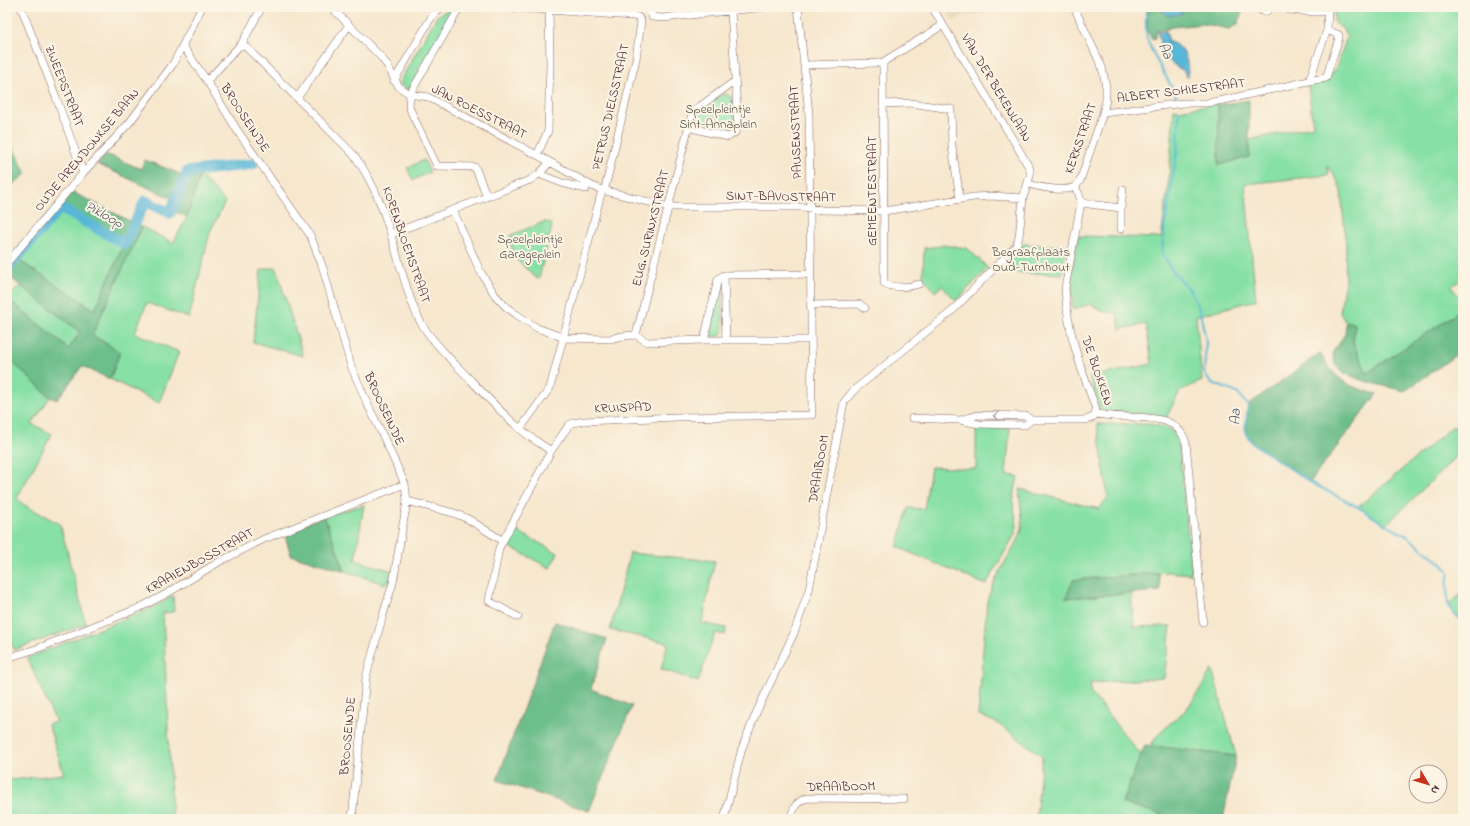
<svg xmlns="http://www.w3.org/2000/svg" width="1470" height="826" font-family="'Indie Flower',sans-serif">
  <rect width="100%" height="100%" fill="#fcf5e5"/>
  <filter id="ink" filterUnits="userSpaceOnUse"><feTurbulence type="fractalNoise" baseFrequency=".025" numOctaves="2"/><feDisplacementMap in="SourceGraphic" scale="8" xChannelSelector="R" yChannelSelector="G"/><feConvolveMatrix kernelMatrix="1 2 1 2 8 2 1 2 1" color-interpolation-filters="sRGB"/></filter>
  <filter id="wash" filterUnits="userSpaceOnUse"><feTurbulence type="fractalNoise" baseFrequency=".012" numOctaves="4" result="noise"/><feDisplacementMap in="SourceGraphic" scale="16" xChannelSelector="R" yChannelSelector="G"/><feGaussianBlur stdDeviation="0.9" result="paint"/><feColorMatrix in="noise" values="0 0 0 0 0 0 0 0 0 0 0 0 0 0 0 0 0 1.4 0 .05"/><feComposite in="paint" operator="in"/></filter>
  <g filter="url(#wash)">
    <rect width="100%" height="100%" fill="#f6e7cd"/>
    <!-- built -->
    <path fill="#ebd8ba" d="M944,7H1026L963,16L953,22Z"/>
    <!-- green -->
    <path fill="#87e0a6" stroke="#688068" d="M1334,7H1463V278L1451,287L1463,301V309L1367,373L1353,343L1355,324L1350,322L1346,323L1340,313L1345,279L1346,245L1341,191L1337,180L1327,165L1329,175L1245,184L1256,300L1196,316L1202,381L1180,391L1166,418L1140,414L1104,412L1100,410L1090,377L1152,364L1146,324L1120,329L1117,313L1106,312L1090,304L1073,310L1071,275L1078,236L1161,238L1169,179L1174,109L1179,110L1218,103L1219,165L1249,157V140L1313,126L1308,85L1324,82L1330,74L1335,71L1347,37L1342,28L1334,23Z
      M456,9L409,90L401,85L400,81L437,16L447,10Z
      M722,94C726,94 729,95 731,97C735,102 737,125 733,130C732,132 730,132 728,134L698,127L695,122L698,112Z
      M424,160L430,172L413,180L407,168Z
      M200,175L225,202L210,232L189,318L147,303L135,333L179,352L159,403L110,379L120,352L92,335L142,227L173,243L187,217Z
      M59,213L123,246L95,310L18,260Z
      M544,222L550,223L552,226L539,278L537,279L517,260L509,241L511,235Z
      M1023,244L1066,246L1062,274L996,272Z
      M942,245L967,248L988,268L956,301L942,286L935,292L923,277L924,248L941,246Z
      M276,267L303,356L253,342L261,270Z
      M722,281L723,331L720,336L713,337L708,332L720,282Z
      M20,285L80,332L69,349L8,299Z
      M7,357L50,397L32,424L52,434L17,498L24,505L60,524L86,624L14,650L7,630Z
      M1097,424H1150L1168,428L1178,436L1192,574L1168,572L1073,580L1066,598L1131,593L1134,627L1171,626L1164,678L1091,683L1090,692L1141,755L1122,803L1178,819H1036L1042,756L997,723L978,715L987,601C993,583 1001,569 1010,553C1014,547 1020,539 1021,532C1025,517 1018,503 1020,489L1099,509L1108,497Z
      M1453,426L1463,433V450L1386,525L1358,507Z
      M976,428H1010L1006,475L1018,476L1013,502L1017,526L1015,534L986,585L897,547L908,508L924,509L931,467L976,469Z
      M364,505L355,560L393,571L391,580L385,584L345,571L324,516Z
      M515,530L558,553L550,568L508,546Z
      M630,553L715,561L702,623L726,628L725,635L715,633L698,682L661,669L668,643L610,630Z
      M1463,592V624L1448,606Z
      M173,596L174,612L163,613L172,819H7V771L10,780L64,774L48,724L56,722L27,658L156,606Z
      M1212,669L1236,756L1150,746L1160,732L1186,710L1201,688Z"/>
    <!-- forest -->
    <path fill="#6dbe8b" stroke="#5c6e5b" d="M1147,7H1158L1163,12H1183L1188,7H1245L1244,9H1243L1238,24L1229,29L1204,24L1172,27L1167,29L1157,30L1155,33V38L1152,39L1147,30Z
      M1249,100V157L1219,165L1218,105Z
      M7,136L26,174L7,189Z
      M106,154L141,169L145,160L188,177L192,172L200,175L187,217L169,209L173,199L97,164Z
      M72,192L142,227L92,335L120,352L110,379L82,366L57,400L50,397L7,357V300L8,299L69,349L80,332L7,275V272L18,260L95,310L123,246L59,213L62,205Z
      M1463,309V350L1405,391C1390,387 1342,379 1335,364C1334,361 1333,356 1333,352L1345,334L1346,323L1350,322L1355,324L1353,343L1367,373Z
      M1320,353C1335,380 1348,387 1377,394L1310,482L1252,443L1245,432L1248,405Z
      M324,516L345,571L291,555L284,533Z
      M1159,573L1160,591L1066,598L1073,580Z
      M555,622L607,639L591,689L632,706L589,811L497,780Z
      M1145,745L1236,756L1223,819H1178L1122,803Z"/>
    <!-- water -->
    <path fill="#58b7d7" stroke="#516b81" d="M1158,7H1188C1182,14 1177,16 1167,15Z
      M1166,31L1169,42C1186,46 1188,61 1188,77H1187L1183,70C1173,66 1165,58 1161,47C1159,41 1160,38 1157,32Z"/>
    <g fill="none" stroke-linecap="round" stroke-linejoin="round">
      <!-- stream -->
      <path stroke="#58b7d7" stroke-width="2" d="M1146,7C1146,17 1145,29 1147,38C1153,60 1170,79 1178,101
        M1179,110L1178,145L1164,230L1162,253L1171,269L1191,291L1200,312L1206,341L1204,373L1210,382L1237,393L1248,405L1245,432L1252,443L1310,482L1358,507L1386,525L1407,536L1440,562L1449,572L1447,584L1448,606L1463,624"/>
      <!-- river -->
      <path stroke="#58b7d7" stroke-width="11" d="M7,269L60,208L125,244L145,201L170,213L187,172L253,164"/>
    </g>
  </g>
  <g filter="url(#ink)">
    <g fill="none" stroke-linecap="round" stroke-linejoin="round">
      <!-- minor casing -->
      <g stroke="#866564" stroke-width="8">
        <path id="minor" d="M21,7L56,97L83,173
          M331,7L380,56L387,65L399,87L410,94L428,97L550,162L592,186L602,190L669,207H803L822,210L884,211L974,197L991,196L1023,198
          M460,7L410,94L409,106L412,114L437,166L475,167L487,196
          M506,7L633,16L638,17L641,21L636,59L605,188L602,190L550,388L520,429
          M650,7L652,17L662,18L765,7
          M1259,7C1261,11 1264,12 1267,11L1271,7
          M1280,7H1286L1289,10L1315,12L1328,11
          M242,43L353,154C388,199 394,257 414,308C422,330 439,347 455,364C476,385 496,408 519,428C529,437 540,443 551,451
          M183,46L207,81L237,130L310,235L322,265L351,366L367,403L384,438L405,484L407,501L393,583L383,615L366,677L352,819
          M883,62L884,283C893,289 910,287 919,284
          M805,65L878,63L883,62L943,25
          M207,81L242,43L262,7
          M394,81L432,16L442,7
          M1309,81L1327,30L1328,7
          M297,98L349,25
          M883,104L910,103L951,109L952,146L960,199
          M1103,113L1184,103H1207L1224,100L1309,81L1326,78L1339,38V35L1327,30
          M688,127L728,137C734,134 737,132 738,126L731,11
          M537,155L548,131L550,65L549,7
          M539,174L562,183L586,189
          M1028,184C1038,187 1067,193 1076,186C1077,185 1078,183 1080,181L1103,113L1106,100V87L1102,67L1074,7
          M1075,187L1079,194L1081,203L1065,288C1067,330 1080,367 1095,406L1096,414
          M1081,203L1121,208
          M453,210L480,271L495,295L506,307L516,314L537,328L554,334L564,338L610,339L622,336L636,335L647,342L704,340H810
          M1121,229V208L1123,189
          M391,234L530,180L539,174L550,162
          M7,263L83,173L130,122L173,64L202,7
          M724,275L726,340
          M810,305L859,304L865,308
          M636,335L691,117L696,109L735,81
          M704,340L718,279L724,275L810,274
          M1096,414C1108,416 1119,417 1131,417C1153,418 1178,417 1186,443L1203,622
          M912,418L960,420L979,424L1025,425L1031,420
          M960,420L978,415L1026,416L1031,420H1084L1092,418L1096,414
          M407,501L454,513L468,519L503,541
          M518,617L489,601L499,548L551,451L569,425L573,423L584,421L677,417L812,415L809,114L798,7
          M7,658L39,648L139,608L166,594L217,563L264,539L405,484
          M724,819L742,748L757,711L794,633L809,590L844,402L854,390L951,312L1016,246L1019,237L1023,198L1030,176V169L1015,143L932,7
          M790,819C794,808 795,802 807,798L904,799"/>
      </g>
      <!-- minor -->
      <use href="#minor" stroke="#fff" stroke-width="7"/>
    </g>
    <!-- one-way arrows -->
    <defs><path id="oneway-chevron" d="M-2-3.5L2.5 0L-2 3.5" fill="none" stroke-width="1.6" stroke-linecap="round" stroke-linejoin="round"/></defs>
    <use stroke="#ae9aa0" href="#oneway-chevron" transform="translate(996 416) rotate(-179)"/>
  </g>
  <g text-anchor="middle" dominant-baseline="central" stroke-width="4" stroke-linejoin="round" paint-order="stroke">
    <!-- street labels -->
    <g font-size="13" fill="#4a1f2b" stroke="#fcf5e5">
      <text transform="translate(64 86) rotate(69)">ZWEEPSTRAAT</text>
      <text transform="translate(996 88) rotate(59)">VAN DER BEKENLAAN</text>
      <text transform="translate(1181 91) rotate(-7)">ALBERT SOHIESTRAAT</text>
      <text transform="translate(611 107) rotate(-77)">PETRUS DIELSSTRAAT</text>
      <text transform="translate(479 112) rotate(27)">JAN ROESSTRAAT</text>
      <text transform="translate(245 118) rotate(57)">BROOSEINDE</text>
      <text transform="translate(796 132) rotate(-92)">PAUSENSTRAAT</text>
      <text transform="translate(1081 138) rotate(-71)">KERKSTRAAT</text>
      <text transform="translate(87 150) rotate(-50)">OUDE ARENDONKSE BAAN</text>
      <text transform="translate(872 191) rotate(-90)">GEMEENTESTRAAT</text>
      <text transform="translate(781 197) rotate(1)">SINT-BAVOSTRAAT</text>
      <text transform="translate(651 228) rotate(-76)">EUG. SURINXSTRAAT</text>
      <text transform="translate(406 245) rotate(71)">KORENBLOEMSTRAAT</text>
      <text transform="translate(1097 371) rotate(71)">DE BLOKKEN</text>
      <text transform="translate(623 408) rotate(-2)">KRUISPAD</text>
      <text transform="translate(384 409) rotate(65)">BROOSEINDE</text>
      <text transform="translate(819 469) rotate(-80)">DRAAIBOOM</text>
      <text transform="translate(200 561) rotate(-29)">KRAAIENBOSSTRAAT</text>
      <text transform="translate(348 736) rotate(-85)">BROOSEINDE</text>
      <text transform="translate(841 787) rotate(-1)">DRAAIBOOM</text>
    </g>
    <!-- park labels -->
    <g font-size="13" fill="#594f4a" stroke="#fcf5e5">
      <text x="718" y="109">Speelpleintje<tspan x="718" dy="15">Sint-Annaplein</tspan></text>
      <text x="530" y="239">Speelpleintje<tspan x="530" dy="15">Garageplein</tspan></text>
      <text x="1031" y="252">Begraafplaats<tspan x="1031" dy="15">Oud-Turnhout</tspan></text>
    </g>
    <!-- water labels -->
    <g font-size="14" font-style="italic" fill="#4f5467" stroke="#fcf5e5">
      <text transform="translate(1165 51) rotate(64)">Aa</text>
      <text transform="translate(104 215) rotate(29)">Pikloop</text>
      <text transform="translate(1236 417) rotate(-88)">Aa</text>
    </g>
  </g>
  <!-- margin -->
  <rect width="1470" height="826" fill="none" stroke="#fcf5e5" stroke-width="24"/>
  <!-- north arrow -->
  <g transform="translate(1428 784) rotate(128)"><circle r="19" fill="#fcf5e5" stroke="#b59f9b"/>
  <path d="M0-3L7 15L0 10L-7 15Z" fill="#c8321e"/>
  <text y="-6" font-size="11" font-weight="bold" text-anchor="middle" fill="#4a1f2b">N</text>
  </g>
</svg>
